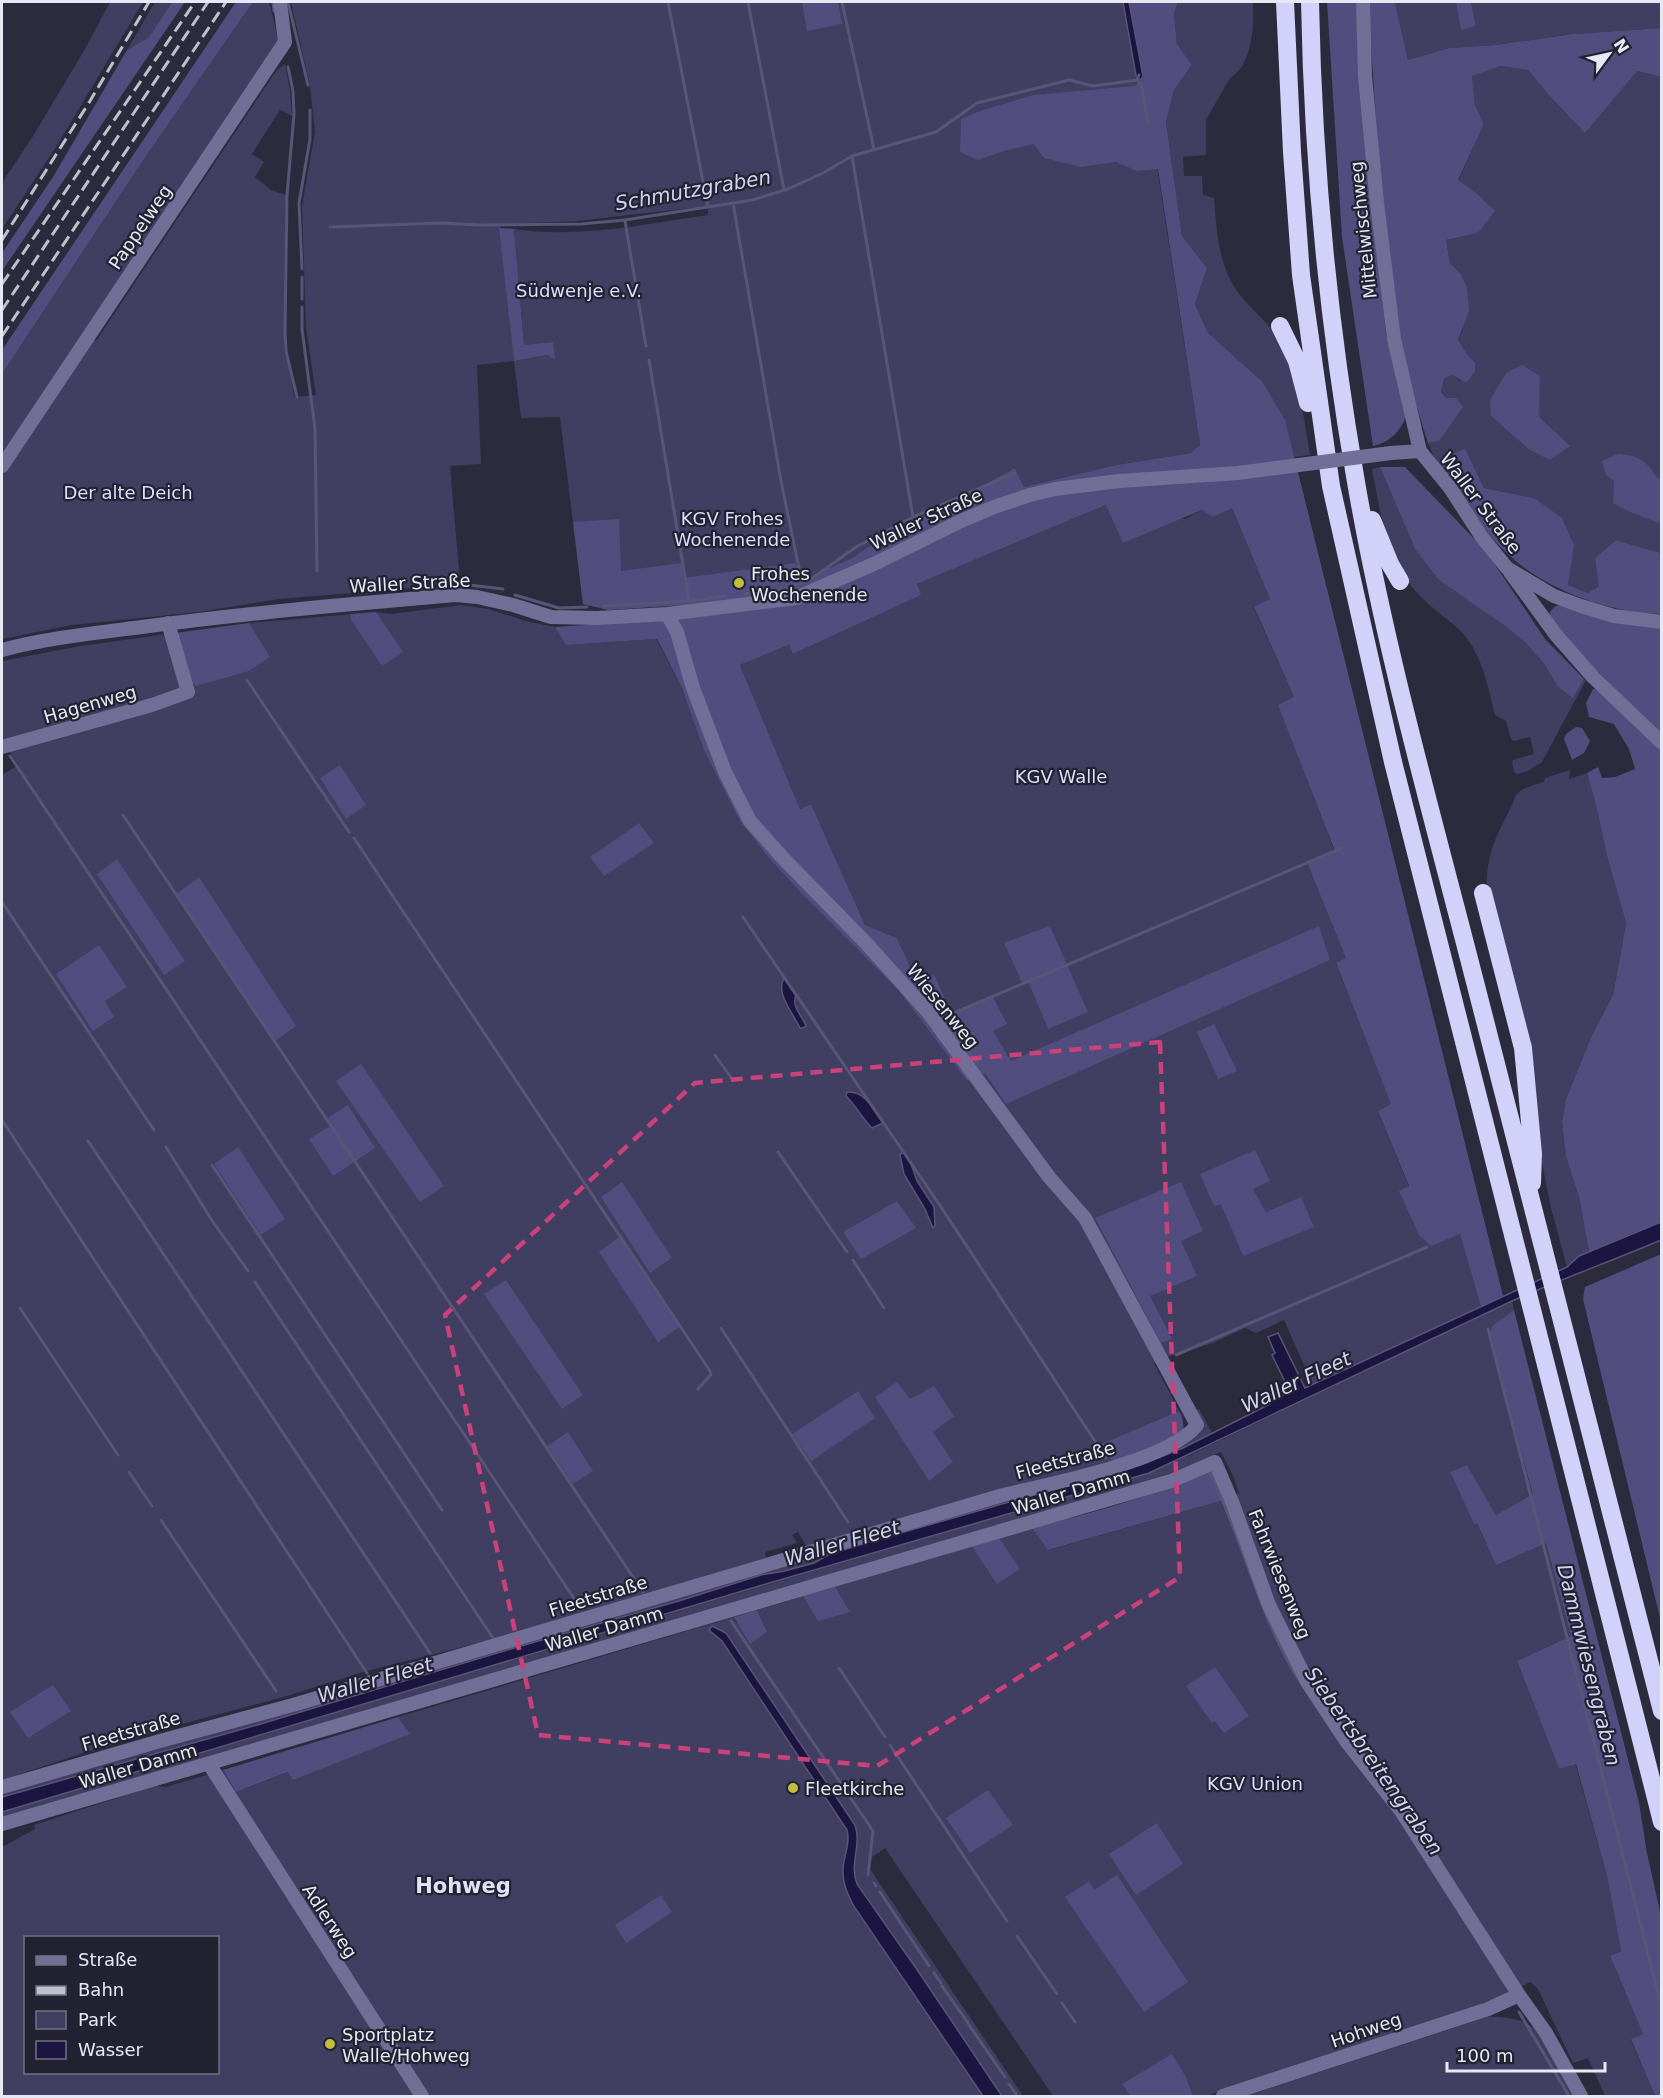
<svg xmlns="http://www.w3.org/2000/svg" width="1663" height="2098" font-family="'DejaVu Sans',sans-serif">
  <rect width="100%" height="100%" fill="#2c2b3d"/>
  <!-- green -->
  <path fill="#403e61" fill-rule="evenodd" d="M110,2H143L56,147L2,229V183L33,136L85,49Z
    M155,2H172L149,37L127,50Z
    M253,2H269L278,39L271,55L84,333L96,341L276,71L285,64L290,90L292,116L280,110L252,154L264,162L255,177L271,190L286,195L284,351L291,374L294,397L316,395L306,327L302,206L315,132L310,86L291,2H1123L1136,76L1145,89L1200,445L1191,453L1116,465L1024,487L1015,468L868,547L852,558L803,579L609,610L583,604L560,417L521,418L514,361L477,365L481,464L450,466L460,581L412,588L279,599L198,612L72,625L2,639V374L144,159ZM708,206V215C644,224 578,239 514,229L524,346L553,342L547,355L514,361L500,224L577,221Z
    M1178,2H1253C1254,25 1253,65 1230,78L1206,120V155L1183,157L1184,176H1202L1203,195L1214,198C1217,232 1218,267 1240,295C1254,313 1273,325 1283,348C1298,379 1305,421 1310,455L1292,457L1262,381L1208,333L1195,304L1207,268L1182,236L1166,122L1174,90L1192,65L1177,44L1174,14Z
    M1395,2H1456L1462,29L1476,26L1471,2H1661V28L1573,34L1495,45L1449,48L1408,60Z
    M1500,66L1528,70L1547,93L1637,71L1661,77V553L1616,540L1595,558L1600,586L1588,593L1568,585L1569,576L1534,498L1484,488L1465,448L1436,462L1428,443L1439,441L1447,398L1441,391L1444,379L1452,375L1460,381L1475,362C1465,354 1465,349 1458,340L1463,329L1461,274L1450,263L1446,240L1478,233L1475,192L1458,181L1484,124L1475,105L1471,75Z
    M1380,467L1415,549L1525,642L1545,665L1557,686L1573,697L1584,679L1586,680L1542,762L1528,771L1517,774L1514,772L1512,763L1513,760L1534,754L1530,737L1514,741L1511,739L1506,721L1495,715C1487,683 1481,647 1454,625C1436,610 1418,598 1405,577C1384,544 1379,506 1372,469Z
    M1106,505L1185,519L1202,510L1232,508L1270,599L1254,608L1294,697L1279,705L1335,852L1307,864L1347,959L1336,964L1392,1105L1378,1111L1409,1187L1400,1191L1460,1233L1481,1307L1313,1385L1284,1320L1256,1333L1245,1328L1213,1343L1170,1356L1154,1363L1179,1411L1101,1444L1113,1462L807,1547L798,1532L792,1535L797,1543L765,1552L766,1558L498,1638L363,1672L287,1696L182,1724L86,1752L2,1780V775L18,765L4,743H2V661L80,646L175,633L269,657L249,623L376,612L391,614L461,605L488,609L526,621L555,627L567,645L656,639L682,688L740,821L768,857L800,892L899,991L967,1081L985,1073L993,1030L992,995L952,1014L934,975L917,981L897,938L865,925L811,804L800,809L740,665L789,645L793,654L920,595L917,584Z
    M1570,770L1569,779L1587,773L1596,804L1607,856L1626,923L1613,995L1591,1037L1566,1099L1562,1121L1566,1157L1579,1197L1589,1252L1579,1256L1567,1267L1551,1208L1541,1158L1520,1012L1487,883C1487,849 1499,832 1513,803C1516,788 1531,786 1544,782L1545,778Z
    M1512,1301L1514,1310L1493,1325L1488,1337L1533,1494L1496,1515L1467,1465L1450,1472L1474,1523L1476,1522L1496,1564L1546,1542L1571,1636L1517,1661L1559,1769L1575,1763L1607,1876L1621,1951L1610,1956L1643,2034L1631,2040L1655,2096H1605L1588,2058L1573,2063L1538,1989L1530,1982L1508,1994L1466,2009L1206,2096H1193L1186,2077L1122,2084L1130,2096H1053L885,1848L872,1857L870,1869L1023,2096H430L360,1989L416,2096H2V1847L35,1829L34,1825L154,1786L166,1787L223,1770L236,1792L289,1772L294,1779L409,1734L398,1717L734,1617L736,1622L767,1632L757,1610C849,1583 940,1554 1032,1528L1049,1550L1224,1500L1239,1493L1234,1478L1221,1452L1152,1481L2,1817V1812L1040,1504L1188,1456ZM26,1938H218V2072H26Z
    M1199,1409L1212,1433L1183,1448L1143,1464L869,1542L830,1554L814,1563L785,1571L761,1575L682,1600L521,1646L257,1725L2,1797V1791L1187,1440L1194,1411Z
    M1487,2017C1501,2017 1517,2017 1529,2025C1544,2033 1565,2079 1574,2096H1246Z"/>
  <!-- forest -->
  <path fill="#514d7e" d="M172,2H185L2,271V253L53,177L127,50L149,37Z
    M236,2H253L144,159L2,374V350Z
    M802,2H838L842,24L807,31Z
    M1129,2H1178L1174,14L1177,44L1192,65L1174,90L1166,122L1182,236L1207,268L1195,304L1208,333L1262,381L1285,420L1503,1296L1481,1307L1460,1234L1431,1246L1419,1235L1399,1191L1409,1186L1378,1111L1391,1104L1336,963L1346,958L1307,863L1335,851L1278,705L1294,697L1254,607L1270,599L1232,508L1213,517L1202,510L1123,543L1106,505L917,584L921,595L793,654L789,645L740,665L800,809L811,804L865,925L897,938L917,981L934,974L952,1014L992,995L1007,1024L993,1031L1011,1061L1319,926L1330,960L1006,1104L985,1073L967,1081L899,991L800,892L768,857L740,821L704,750L682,688L657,639L566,645L555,627L683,618L686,605L609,610L583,604L573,522L619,519L621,571L682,563L683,578L795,563L804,579L852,558L868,547L1015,468L1024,487L1116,465L1191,453L1200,445L1158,169L1137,171L1116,162L1081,167L1044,158L1034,144L1007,150L978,160L960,152L961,119L980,111L1033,95L1135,86L1143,76Z
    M1327,2H1358L1365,146L1386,334L1407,414C1401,431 1391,442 1373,446L1342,237Z
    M1368,2H1395L1408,60L1449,48L1495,45L1573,34L1661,28V77L1637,71L1585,133L1547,93L1528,70L1500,66L1472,76L1475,105L1484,124L1458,180L1475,192L1495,211L1478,233L1446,240L1450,263L1461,274L1467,288L1469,311L1458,340C1465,349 1465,354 1475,362V372L1466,383L1452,375L1444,379L1441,392L1447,398H1456L1463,407L1439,441L1428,443C1414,399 1400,352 1394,306C1381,205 1375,103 1368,2Z
    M1456,2H1471L1476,26L1461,30Z
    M499,228L514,229L524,345L553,342L555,360L547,355L514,361Z
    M1522,365L1540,376L1539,417L1570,446L1550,460L1530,450L1491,416L1490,400L1506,373Z
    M1465,448L1484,488L1534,498L1562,518L1574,545L1568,585L1588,593L1599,586L1595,558L1616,540L1661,553V614C1610,613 1548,591 1510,556C1481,530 1459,494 1436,462Z
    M1618,454C1639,455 1647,461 1657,478L1661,477V524L1628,511L1613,503L1614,481L1606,475L1602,461Z
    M1380,467H1405L1485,550L1545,639L1584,679L1573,698L1557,686L1545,665L1525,642L1504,625L1439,580L1415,549Z
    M1567,604L1661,625V735L1561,635L1548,618C1551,607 1555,605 1567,604Z
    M376,612L403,652L382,666L351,620L350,614Z
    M249,623L270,657L249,671L196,686L189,682L175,633Z
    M1593,689L1601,690L1661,750V1222L1589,1252L1579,1197L1566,1157L1562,1122L1566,1099L1591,1037L1613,995L1626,923L1607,856L1596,805L1587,773L1598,767L1602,778L1615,777L1635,769L1629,749L1614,724L1589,717L1586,703Z
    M1576,727L1582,728L1590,741L1584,753L1572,760L1564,739L1566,734Z
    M340,765L366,805L346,819L320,778Z
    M639,823L654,843L604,876L590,857Z
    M117,859L185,961L164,975L97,874Z
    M199,877L296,1026L275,1041L176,894Z
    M1050,926L1088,1012L1048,1029L1028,981L1022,983L1004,943Z
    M99,945L127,987L105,1001L114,1017L93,1031L56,974Z
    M1214,1024L1237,1071L1218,1079L1197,1032Z
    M361,1064L444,1186L420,1202L336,1081Z
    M348,1105L375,1148L333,1176L309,1139L331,1125L328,1118Z
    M238,1147L285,1219L261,1235L214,1164Z
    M1255,1150L1270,1181L1253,1189L1266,1212L1301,1197L1314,1227L1243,1256L1221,1204L1214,1206L1200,1174Z
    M622,1182L672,1258L650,1273L601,1197Z
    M1181,1182L1203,1231L1181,1241L1197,1276L1150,1296L1172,1339L1161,1343L1095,1218Z
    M897,1201L916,1228L861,1259L843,1232Z
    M619,1237L679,1327L658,1342L599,1252Z
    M1661,1254V1622L1583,1299L1585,1287Z
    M506,1280L583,1395L562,1409L484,1294Z
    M1514,1310L1639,1803L1647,1853L1661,1916V2096H1655L1631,2039L1643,2034L1610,1956L1621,1951L1607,1876L1576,1764L1559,1769L1517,1661L1571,1636L1546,1543L1496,1565L1477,1523L1474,1524L1450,1472L1467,1465L1496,1515L1533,1494L1488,1337L1493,1325Z
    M897,1382L910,1399L934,1386L954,1416L933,1432L953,1462L929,1481L875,1397Z
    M858,1391L875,1418L811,1461L792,1434Z
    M1179,1411L1182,1416L1184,1431L1165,1442L1113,1462L1101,1444Z
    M568,1432L593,1471L573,1484L547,1446Z
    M1211,1470L1224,1500L1048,1550L1032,1528C1095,1512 1151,1497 1211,1470Z
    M999,1538L1020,1569L997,1584L971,1545Z
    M835,1587L850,1612L818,1621L803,1596Z
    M757,1610L767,1632L750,1644L734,1617Z
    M1215,1667L1249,1716L1224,1733L1215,1721L1212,1723L1186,1686Z
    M53,1685L71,1711L28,1738L10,1712Z
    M398,1717L410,1734L293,1780L288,1772L236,1792L223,1770Z
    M988,1790L1013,1825L970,1853L946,1818Z
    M1157,1823L1183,1864L1136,1895L1109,1854Z
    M1117,1875L1188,1982L1144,2012L1065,1897L1089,1881L1094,1890Z
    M661,1895L672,1912L626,1943L615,1925Z
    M1172,2054L1186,2077L1193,2096H1130L1122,2084Z"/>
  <!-- water -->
  <path fill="#1d1541" stroke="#5a5477" stroke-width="1.5" d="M1123,2H1129L1143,76L1141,80L1136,76Z
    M784,978L796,995C791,1007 802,1015 806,1026L803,1028H800C793,1013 775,993 784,978Z
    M847,1092C866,1091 873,1109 883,1123L872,1128C863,1119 856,1106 846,1096Z
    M903,1152L911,1164L917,1181L934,1207L935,1226L933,1228L925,1209L904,1174L900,1155Z
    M1661,1222V1240C1612,1261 1561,1279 1512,1301L1149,1473L766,1584L2,1812V1797L257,1725L521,1646L682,1600L761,1575L785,1571L814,1563L830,1554L869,1542L1143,1464L1183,1448L1270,1404V1402L1290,1392L1272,1355L1275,1353L1268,1337L1278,1333L1305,1388L1567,1267L1579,1256Z
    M712,1626L726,1633L855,1825C862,1845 849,1864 857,1884L918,1971L1002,2096H983L853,1905C848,1894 843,1885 843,1873C842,1858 851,1845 847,1830L722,1641L709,1630Z"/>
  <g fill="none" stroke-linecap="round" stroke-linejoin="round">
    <!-- stream -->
    <path stroke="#5a5477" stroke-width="3" d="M273,2L274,11
      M288,2L308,85
      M668,2L708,207
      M748,2L784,190
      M842,2L874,149
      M288,67L293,91L294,114L287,195L285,332L286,351L297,397
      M1137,80L1142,87L1148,124
      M852,156L913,517
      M733,203L781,481L802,583
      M625,221L646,346
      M330,227L441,223L481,225L581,224L625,220L752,200L788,189L823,173L852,156L936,132L977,103L1069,80L1093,86L1137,80L1139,75
      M302,269L299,203L310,139V110
      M302,277V299
      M302,307V329L315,429L317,571
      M649,360L689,601
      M811,579L856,547L913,517L1015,473
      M469,585L503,589
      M745,594L789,588L806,581
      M515,595L559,608L587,607
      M604,606L689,601L724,596
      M247,680L349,832
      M10,756L579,1606
      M123,815L643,1592
      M354,838L710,1371L711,1374L698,1389
      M2,902L154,1130
      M743,917L941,1207L1106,1458
      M930,1004L978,1063
      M942,1018L1342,848
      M715,1055L732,1079
      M2,1120L367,1673
      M88,1141L430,1653
      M166,1147L213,1222L248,1271
      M778,1152L847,1252
      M212,1165L442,1510
      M853,1260L884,1308
      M255,1282L493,1638
      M20,1308L118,1455
      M721,1328L848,1522
      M1488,1329L1662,2008
      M1176,1355L1427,1247
      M129,1472L152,1506
      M1211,1474C1244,1543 1260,1620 1302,1685
      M161,1520L276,1691
      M731,1621L873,1831L868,1875
      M839,1668L885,1737
      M890,1745L1007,1921
      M2,1767V1768
      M874,1883L876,1886
      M880,1892L929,1966
      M1017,1936L1057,1994
      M934,1973L941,1983
      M942,1986L968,2023
      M1062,2003L1075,2022
      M1519,2012L1569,2096
      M969,2025L1005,2077
      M1009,2084L1016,2094"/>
    <!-- minor -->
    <path stroke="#716f97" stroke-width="14" d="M1363,2L1365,76L1377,203L1394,339L1420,451L1450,488L1481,536L1507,568L1554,596L1581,606L1614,616L1662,622
      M1391,453L1420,451
      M2,466L285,42L280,2
      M1510,572L1556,635L1593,677L1662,743
      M2,650C47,638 95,633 142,627C246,613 351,604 456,595L477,597L513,605L551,617L597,618L667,614L796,598L876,563L961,521L994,507L1030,495L1055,489L1119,481L1238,473L1276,468
      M2,747L152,705L188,692L168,623
      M209,1764L422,2096
      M2,1787L160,1741L293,1705L1003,1495C1050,1484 1169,1461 1197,1425L1085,1218L1049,1177L928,1012L866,943L783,858L750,821L725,772L693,688L677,632L667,614
      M2,1824L1171,1481L1215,1462L1233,1504L1269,1605L1309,1685L1346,1741L1401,1811L1519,1995L1546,2033L1581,2096
      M1223,2096L1488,2009L1519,1995"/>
    <!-- highway -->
    <path stroke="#d2d1f9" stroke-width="18" d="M1285,2L1292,152L1301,275L1331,486L1393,762L1662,1822
      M1310,2C1313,163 1328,323 1356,482C1385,650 1432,814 1474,978C1536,1223 1600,1467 1662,1711
      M1280,326L1297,361L1308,403
      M1372,520L1390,564L1400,581
      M1483,893L1523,1048L1533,1154L1532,1183"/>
    <!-- rail -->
    <path stroke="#c0c0cd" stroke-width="3" stroke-dasharray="12 6" stroke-linecap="butt" d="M2,240L90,101L149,2
      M2,284L195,2
      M2,310L208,2
      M2,336L226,2"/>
    <!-- minor-bridge -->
    <path stroke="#716f97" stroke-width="14" d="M1276,468L1391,453"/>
  </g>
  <!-- marked area -->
  <path fill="none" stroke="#ca427a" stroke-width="4.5" stroke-dasharray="12 8" stroke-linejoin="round" d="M1160,1042L1180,1577L877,1766L538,1735L445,1315L695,1083Z"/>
  <!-- markers -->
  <g fill="#c3bd3e" stroke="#232232" stroke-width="2">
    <circle cx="739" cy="583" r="6"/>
    <circle cx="793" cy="1788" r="6"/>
    <circle cx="330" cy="2044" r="6"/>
  </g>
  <g text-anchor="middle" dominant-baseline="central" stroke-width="4.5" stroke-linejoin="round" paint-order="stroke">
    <!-- street labels -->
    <g font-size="18" fill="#e8e8f4" stroke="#232232">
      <text transform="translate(140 227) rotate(-56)">Pappelweg</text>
      <text transform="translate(1363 230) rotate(-96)">Mittelwischweg</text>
      <text transform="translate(1481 503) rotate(53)">Waller Straße</text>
      <text transform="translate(926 519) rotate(-25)">Waller Straße</text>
      <text transform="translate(410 583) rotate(-3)">Waller Straße</text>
      <text transform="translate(90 704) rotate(-16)">Hagenweg</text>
      <text transform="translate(943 1006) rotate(51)">Wiesenweg</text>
      <text transform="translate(1065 1460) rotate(-15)">Fleetstraße</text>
      <text transform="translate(1071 1492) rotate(-16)">Waller Damm</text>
      <text transform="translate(1280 1574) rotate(68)">Fahrwiesenweg</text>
      <text transform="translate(598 1596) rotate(-17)">Fleetstraße</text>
      <text transform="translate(604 1629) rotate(-16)">Waller Damm</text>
      <text transform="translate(131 1731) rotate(-16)">Fleetstraße</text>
      <text transform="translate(138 1766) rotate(-16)">Waller Damm</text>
      <text transform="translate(330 1921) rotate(57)">Adlerweg</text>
      <text transform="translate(1366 2030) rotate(-19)">Hohweg</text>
    </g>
    <!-- park labels -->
    <g font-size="18" fill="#deddfe" stroke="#232232">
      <text x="579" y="290">Südwenje e.V.</text>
      <text x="128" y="492">Der alte Deich</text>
      <text x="732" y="518">KGV Frohes<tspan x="732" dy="21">Wochenende</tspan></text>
      <text x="1061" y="776">KGV Walle</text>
      <text x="1255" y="1783">KGV Union</text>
    </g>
    <!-- poi labels -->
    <g font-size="18" fill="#e8e8f4" stroke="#232232" text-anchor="start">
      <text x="751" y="573">Frohes<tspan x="751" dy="21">Wochenende</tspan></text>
      <text x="805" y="1788">Fleetkirche</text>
      <text x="342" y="2034">Sportplatz<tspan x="342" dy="21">Walle/Hohweg</tspan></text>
    </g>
    <!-- water labels -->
    <g font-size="20" font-style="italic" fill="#d3d2f1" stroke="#232232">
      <text transform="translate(693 190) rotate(-10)">Schmutzgraben</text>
      <text transform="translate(1296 1382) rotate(-25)">Waller Fleet</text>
      <text transform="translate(842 1543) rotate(-16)">Waller Fleet</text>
      <text transform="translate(1589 1665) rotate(76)">Dammwiesengraben</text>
      <text transform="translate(375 1680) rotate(-16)">Waller Fleet</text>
      <text transform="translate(1374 1761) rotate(55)">Siebertsbreitengraben</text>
    </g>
    <!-- quarter labels -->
    <g font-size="21" font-weight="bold" fill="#e1e1f8" stroke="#232232">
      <text x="463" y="1886">Hohweg</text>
    </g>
  </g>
  <!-- border -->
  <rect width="1663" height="2098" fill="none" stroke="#e8e8f4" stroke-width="6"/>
  <!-- legend -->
  <rect x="24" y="1936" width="195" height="138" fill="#232232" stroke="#727180" stroke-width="1.5"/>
  <rect x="36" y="1956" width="30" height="9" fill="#716f97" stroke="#727180" stroke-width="1.5"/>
  <text x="78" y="1966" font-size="18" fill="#e8e8f4">Straße</text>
  <rect x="36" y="1986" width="30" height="9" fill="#c0c0cd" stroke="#727180" stroke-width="1.5"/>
  <text x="78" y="1996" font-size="18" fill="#e8e8f4">Bahn</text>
  <rect x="36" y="2011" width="30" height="18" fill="#403e61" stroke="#727180" stroke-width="1.5"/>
  <text x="78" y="2026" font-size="18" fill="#e8e8f4">Park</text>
  <rect x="36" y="2041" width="30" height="18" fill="#1d1541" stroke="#727180" stroke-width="1.5"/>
  <text x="78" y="2056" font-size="18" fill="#e8e8f4">Wasser</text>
  <!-- north arrow -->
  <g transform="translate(1609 54) rotate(57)" stroke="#232232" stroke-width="4.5" paint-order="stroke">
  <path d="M0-4.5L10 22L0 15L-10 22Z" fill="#e8e8f4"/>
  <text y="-9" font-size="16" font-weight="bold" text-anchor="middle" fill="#e8e8f4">N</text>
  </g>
  <!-- scale -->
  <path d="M1447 2062v9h158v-9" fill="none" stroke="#e8e8f4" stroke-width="3"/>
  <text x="1456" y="2062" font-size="18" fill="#e8e8f4" stroke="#232232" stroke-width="4.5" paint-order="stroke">100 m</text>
</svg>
